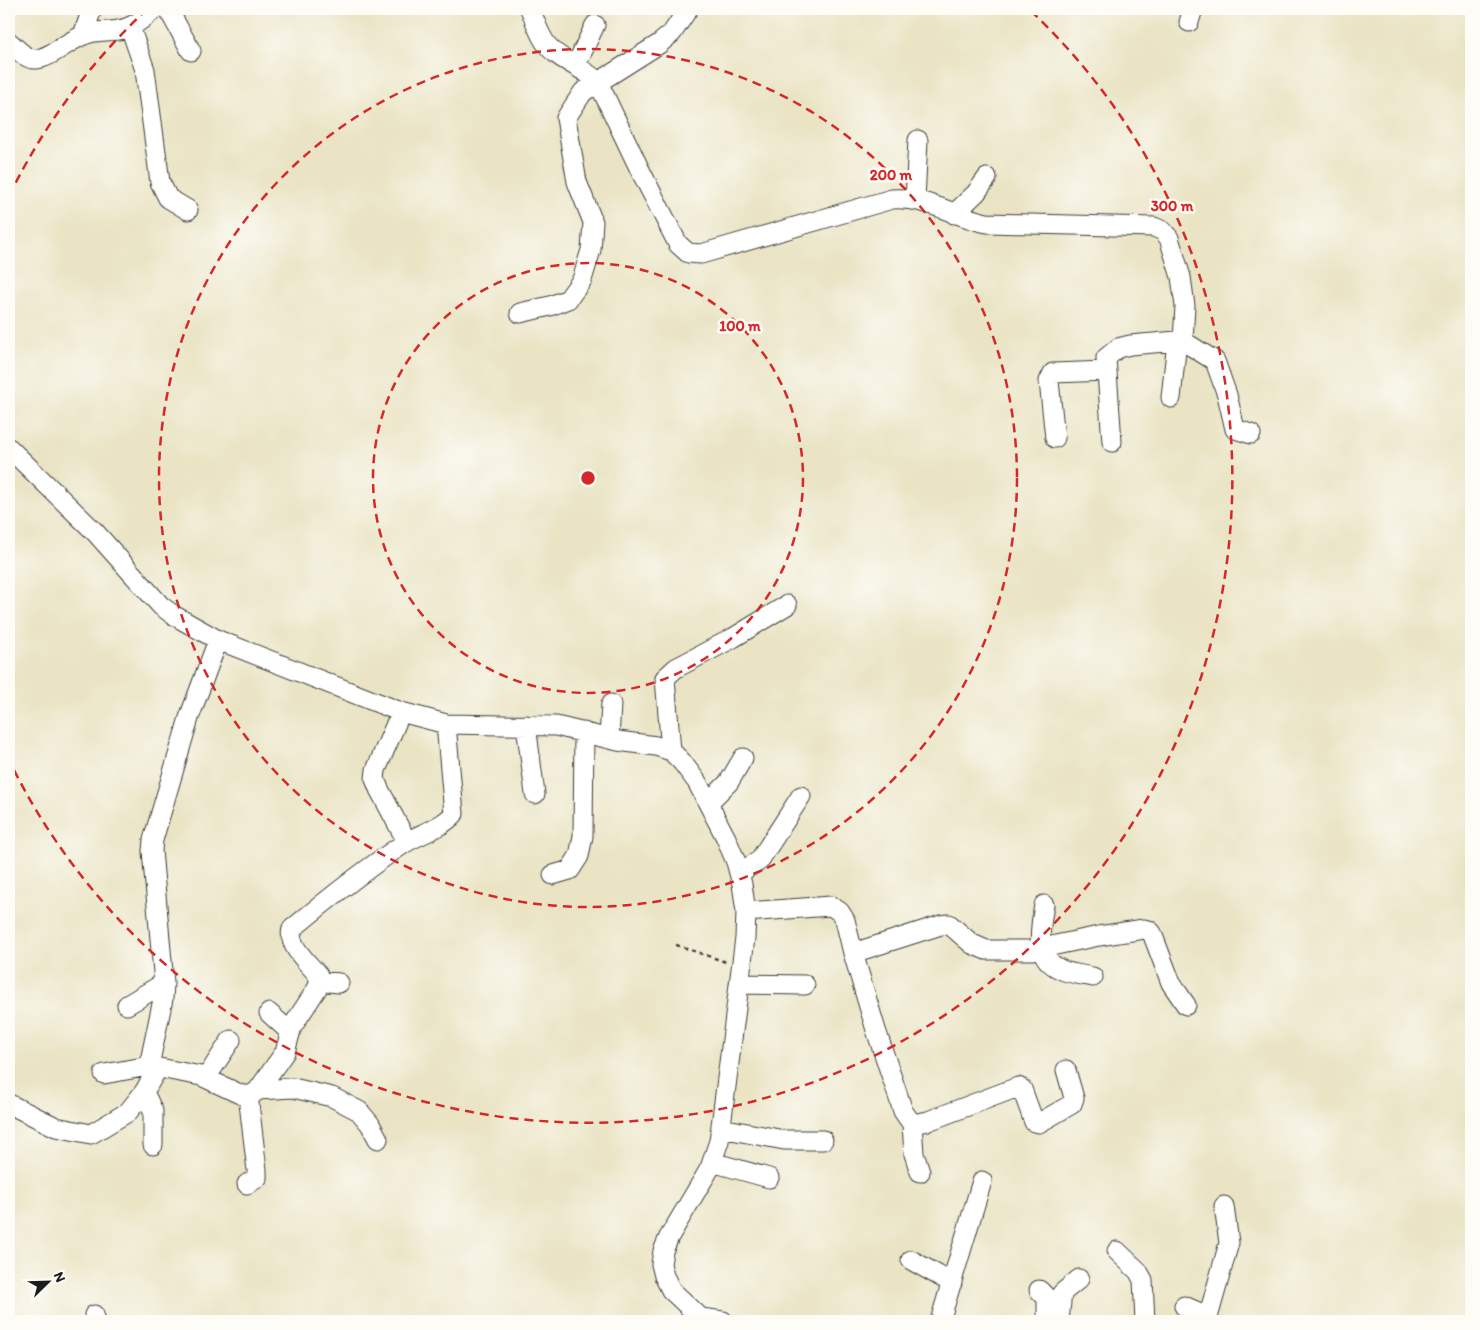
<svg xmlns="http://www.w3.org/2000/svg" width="1480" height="1330" font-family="Itim,sans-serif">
  <rect width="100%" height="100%" fill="#fdfcf7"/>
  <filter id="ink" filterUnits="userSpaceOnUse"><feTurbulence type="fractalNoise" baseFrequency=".02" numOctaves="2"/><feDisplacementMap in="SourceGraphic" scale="10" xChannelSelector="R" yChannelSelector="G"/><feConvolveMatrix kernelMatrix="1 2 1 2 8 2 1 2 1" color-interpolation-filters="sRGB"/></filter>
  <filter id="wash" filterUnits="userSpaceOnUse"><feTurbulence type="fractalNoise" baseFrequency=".0096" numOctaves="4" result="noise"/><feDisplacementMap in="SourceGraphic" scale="20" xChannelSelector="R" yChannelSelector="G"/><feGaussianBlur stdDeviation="1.12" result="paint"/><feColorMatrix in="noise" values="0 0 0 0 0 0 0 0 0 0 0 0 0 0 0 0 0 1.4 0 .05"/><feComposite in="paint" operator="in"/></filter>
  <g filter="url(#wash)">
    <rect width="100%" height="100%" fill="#eae4c5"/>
  </g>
  <g filter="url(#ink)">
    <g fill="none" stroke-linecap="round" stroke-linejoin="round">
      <!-- minor casing -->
      <g stroke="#3b3a35" stroke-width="21">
        <path id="minor" d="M168,9L191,51
          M530,9C535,20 539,35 547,45C560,61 583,67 598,82L640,170L678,244L688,253L701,254L892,199C925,196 955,217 987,223L1154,227L1163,231L1169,238L1181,277L1185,306L1183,341
          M1189,22L1193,9
          M130,27L145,70L160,182L168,198L188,210
          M83,35L92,9
          M9,42C16,48 25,59 35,59C50,59 69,40 84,35C95,30 107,32 118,30C133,28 144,18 155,9
          M576,65L595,25
          M915,200L918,140
          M954,214L976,193L987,178
          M520,313L550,306L568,299L582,280L591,250L593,222L577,182L566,118L583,92L659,44L672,33L688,9
          M1171,398L1177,341
          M1055,438L1049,381L1053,373L1107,371
          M1112,442L1106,358L1118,348L1130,345L1177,341H1183L1215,361L1227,395L1235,429L1251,434
          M9,448L95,532L161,606L175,616L218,640L401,712L446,724L556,726L618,741L656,746L671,751L682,762L697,782L726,838L736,862L742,884L746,912L745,938L719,1141L710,1168L669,1237L663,1251L661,1264L664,1276L671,1290L704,1321
          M401,712L376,770L375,779L379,789L407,842
          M526,725L535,794
          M609,739L611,704
          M671,751L665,678L676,668L733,638L787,605
          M708,803L729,782L743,758
          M739,873L759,861L801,796
          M553,875L570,870L579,856L583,836L584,732
          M1044,905C1040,930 1033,958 1062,970C1071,974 1083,975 1093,977
          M746,912L831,906L840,912L845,920L853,953L876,1030L903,1111L912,1124L914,1154L920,1172
          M853,953L941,925L949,924L972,944L986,950H1032L1099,936L1144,929L1149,930L1152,933L1171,983L1186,1005
          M319,981L339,983
          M739,984L805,985
          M127,1005L164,983
          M269,1013L290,1032
          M149,1066L163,999L164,983L152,851L153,840L189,718L218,640
          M104,1074L149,1066L201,1076L242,1095H252L258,1090L285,1052L292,1027L318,987L319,981L318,975C308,963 287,945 292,929C328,899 365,869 405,843C422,833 441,828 454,814L446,724
          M206,1078L231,1040
          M258,1090L293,1088L332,1097L359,1111L370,1124L378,1139
          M144,1092L153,1111V1145
          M9,1104L56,1127L91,1134L128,1112L144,1092L158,1068
          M912,1124L928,1121L1018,1087L1022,1089L1034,1122L1039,1123L1072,1104L1074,1098L1066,1070
          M721,1128L784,1140H823
          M712,1162L769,1178
          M247,1184L257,1178V1170L248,1095
          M1117,1251L1138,1271L1143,1280L1145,1321
          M911,1260L952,1283
          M1039,1290L1047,1298V1321
          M1184,1306L1198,1312L1197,1321
          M94,1315L96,1321
          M701,1318L723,1321
          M940,1321L982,1181
          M1059,1321L1062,1293L1079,1279
          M1207,1321L1229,1243L1224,1206"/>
      </g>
      <!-- path -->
      <path stroke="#3b3a35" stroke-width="2.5" stroke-dasharray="4 4" stroke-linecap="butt" d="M676,945L726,962"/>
      <!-- minor -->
      <use href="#minor" stroke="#fff" stroke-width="19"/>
    </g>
  </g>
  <!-- distance rings -->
  <g fill="none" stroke="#d62828" stroke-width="2.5" stroke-dasharray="9 6">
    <circle cx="588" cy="478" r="215"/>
    <circle cx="588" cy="478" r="429"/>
    <path d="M9 196A644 644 0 0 1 145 11M1031 11A644 644 0 1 1 9 760"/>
  </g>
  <circle cx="588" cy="478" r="8" fill="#d62828" stroke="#fdfcf7" stroke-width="2.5"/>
  <g font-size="15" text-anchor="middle" font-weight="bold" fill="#d62828" stroke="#fdfcf7" stroke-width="5" stroke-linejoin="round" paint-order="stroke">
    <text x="891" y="180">200 m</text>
    <text x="1172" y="211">300 m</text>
    <text x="740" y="331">100 m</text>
  </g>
  <!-- margin -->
  <rect width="1480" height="1330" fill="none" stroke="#fdfcf7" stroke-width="30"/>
  <!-- north arrow -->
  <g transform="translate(48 1282) rotate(67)" stroke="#fdfcf7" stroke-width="4" paint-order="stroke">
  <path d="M0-4L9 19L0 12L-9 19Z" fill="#1c1c1c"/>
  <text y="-8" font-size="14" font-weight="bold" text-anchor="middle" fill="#1c1c1c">N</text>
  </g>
</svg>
